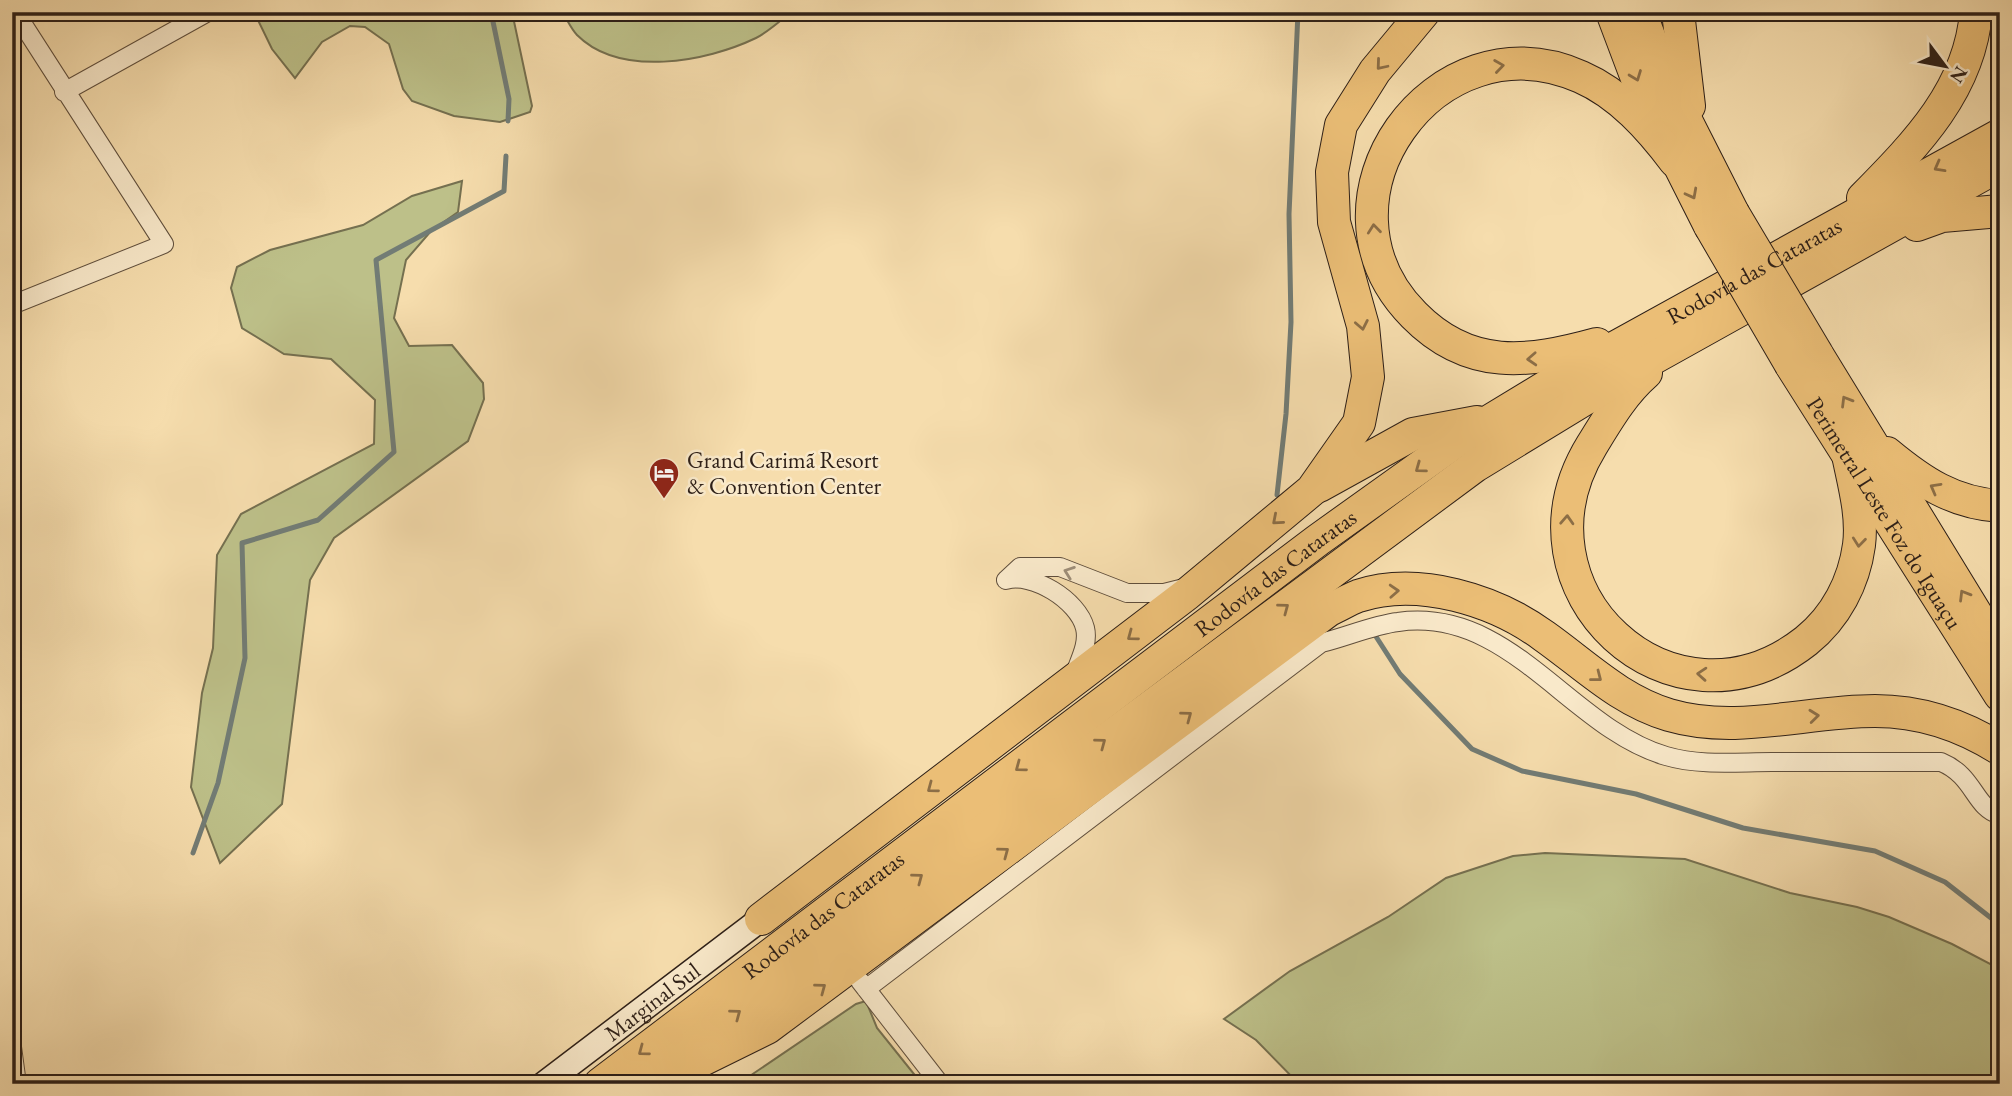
<svg xmlns="http://www.w3.org/2000/svg" width="2012" height="1096" font-family="'EB Garamond',serif">
  <rect width="100%" height="100%" fill="#f6ddad"/>
  <filter id="stains"><feTurbulence type="fractalNoise" baseFrequency=".00286" numOctaves="4"/><feColorMatrix values="0 0 0 0 .2 0 0 0 0 .09 0 0 0 0 .02 0 0 0 .5 -.17"/></filter>
  <radialGradient id="worn" r=".72"><stop offset=".6" stop-color="#630" stop-opacity="0"/><stop offset="1" stop-color="#630" stop-opacity=".3"/></radialGradient>
  <!-- green -->
  <path fill="#bdc089" stroke="#757050" stroke-width="2" d="M254,12H512L532,106L530,112L500,122L454,116L412,101L403,89L389,44L365,27L350,26L322,42L295,78L272,49Z
    M562,12H791C780,21 768,32 756,38C706,62 620,78 577,35C571,29 567,19 562,12Z
    M462,181L458,212L431,231L406,260L394,318L409,346L452,345L483,383L484,399L468,441L334,538L310,580L282,804L220,863L191,787L202,693L213,648L217,555L241,514L374,444L375,400L331,359L284,354L242,328L231,288L237,267L270,250L363,225L412,196Z
    M1545,853L1685,859L1790,893L1857,907L1889,917L1952,944L2000,969V1084H1299L1256,1040L1224,1019L1290,971L1388,917L1446,878L1513,856Z
    M866,1001L877,1028L922,1084H738L856,1004Z"/>
  <g fill="none" stroke-linecap="round" stroke-linejoin="round">
    <!-- stream -->
    <path stroke="#727c75" stroke-width="5" d="M491,12L509,99L508,121
      M1277,495L1286,414L1291,322L1289,214L1298,12
      M1375,635L1400,674L1472,749L1522,771L1636,794L1743,828L1875,851L1945,882L2000,925
      M193,853L218,783L245,658L242,543L318,520L394,452L376,260L504,191L506,156
      M714,1081L720,1084"/>
    <!-- street casing -->
    <g stroke="#5f4e3c" stroke-width="20">
      <path id="street" d="M64,92L208,12
        M12,305L164,244L15,12
        M1006,580L1020,567H1060L1127,593H1164L1184,588
        M1006,580C1032,572 1078,600 1085,628C1089,644 1079,661 1074,676
        M860,981L940,1084
        M866,989L1321,643C1346,637 1373,625 1398,622C1510,606 1570,728 1666,756C1700,766 1737,762 1772,762C1828,762 1885,762 1941,762C1975,776 1974,808 2000,815
        M12,1047L17,1084"/>
    </g>
    <!-- secondary casing -->
    <g stroke="#2d1f17" stroke-width="27">
      <g id="secondary">
        <path id="s1" d="M544,1084L761,919"/>
      </g>
    </g>
    <!-- highway casing -->
    <g stroke="#2d1f17" stroke-width="34">
      <g id="highway">
        <path d="M1612,12L1641,89L1710,226"/>
        <path d="M1640,12L1665,79L1733,213"/>
        <path d="M1678,12L1689,106"/>
        <path d="M1863,198C1915,145 1970,90 1976,12"/>
        <path d="M1917,225L1942,216L2000,211"/>
        <path d="M1597,344C1528,363 1469,371 1414,315C1301,201 1435,12 1581,77C1620,94 1650,128 1675,161"/>
        <path d="M1817,354L2000,653"/>
        <path id="s2" d="M1791,365L2000,695"/>
        <path d="M1646,373C1623,393 1608,419 1592,445C1503,589 1672,746 1806,641C1836,617 1854,582 1859,545C1863,514 1853,481 1847,450"/>
        <path d="M1887,453C1922,482 1953,503 2000,506"/>
        <path d="M1319,486L1413,434L1477,422"/>
        <path d="M761,919L1187,594L1312,490L1359,423L1368,377L1363,326L1334,222L1332,172L1341,125L1375,71L1424,12"/>
        <path d="M690,1066L767,1028L1329,610C1338,606 1348,600 1358,596C1418,576 1495,600 1544,636C1585,665 1619,700 1669,715C1737,735 1805,711 1875,711C1920,711 1962,725 2000,749"/>
        <path id="s3" d="M600,1084L1318,540L1455,442L1567,374L2000,135"/>
        <path d="M642,1084L1475,466L1634,369L2000,165"/>
      </g>
    </g>
    <!-- street -->
    <use href="#street" stroke="#f9e9ca" stroke-width="18"/>
    <!-- secondary -->
    <use href="#secondary" stroke="#f9e9ca" stroke-width="24"/>
    <!-- highway -->
    <use href="#highway" stroke="#ebbe76" stroke-width="32"/>
    <!-- highway-bridge casing -->
    <g stroke="#2d1f17" stroke-width="34" stroke-linecap="butt">
      <path id="highway-bridge" d="M1733,213L1817,354
        M1710,226L1791,365"/>
    </g>
    <!-- highway-bridge -->
    <use href="#highway-bridge" stroke="#ebbe76" stroke-width="32"/>
  </g>
  <!-- one-way arrows -->
  <defs><path id="oneway-chevron" d="M-2-3.5L2.5 0L-2 3.5" fill="none" stroke-width="1.6" stroke-linecap="round" stroke-linejoin="round" transform="scale(1.75)"/></defs>
  <g stroke="#8c6e46">
    <use href="#oneway-chevron" transform="translate(1381 65) rotate(130)"/>
    <use href="#oneway-chevron" transform="translate(1499 66) rotate(-8)"/>
    <use href="#oneway-chevron" transform="translate(1636 76) rotate(69)"/>
    <use href="#oneway-chevron" transform="translate(1939 167) rotate(151)"/>
    <use href="#oneway-chevron" transform="translate(1692 194) rotate(62)"/>
    <use href="#oneway-chevron" transform="translate(1374 229) rotate(-96)"/>
    <use href="#oneway-chevron" transform="translate(1362 325) rotate(79)"/>
    <use href="#oneway-chevron" transform="translate(1532 359) rotate(177)"/>
    <use href="#oneway-chevron" transform="translate(1846 401) rotate(-121)"/>
    <use href="#oneway-chevron" transform="translate(1420 468) rotate(144)"/>
    <use href="#oneway-chevron" transform="translate(1935 488) rotate(-151)"/>
    <use href="#oneway-chevron" transform="translate(1277 520) rotate(139)"/>
    <use href="#oneway-chevron" transform="translate(1567 520) rotate(-87)"/>
    <use href="#oneway-chevron" transform="translate(1859 542) rotate(96)"/>
    <use href="#oneway-chevron" transform="translate(1394 591) rotate(-3)"/>
    <use href="#oneway-chevron" transform="translate(1964 595) rotate(-121)"/>
    <use href="#oneway-chevron" transform="translate(1284 608) rotate(-37)"/>
    <use href="#oneway-chevron" transform="translate(1132 636) rotate(143)"/>
    <use href="#oneway-chevron" transform="translate(1702 674) rotate(-176)"/>
    <use href="#oneway-chevron" transform="translate(1597 677) rotate(38)"/>
    <use href="#oneway-chevron" transform="translate(1187 716) rotate(-37)"/>
    <use href="#oneway-chevron" transform="translate(1814 716) rotate(-6)"/>
    <use href="#oneway-chevron" transform="translate(1101 743) rotate(-37)"/>
    <use href="#oneway-chevron" transform="translate(1020 767) rotate(143)"/>
    <use href="#oneway-chevron" transform="translate(932 788) rotate(143)"/>
    <use href="#oneway-chevron" transform="translate(1004 852) rotate(-37)"/>
    <use href="#oneway-chevron" transform="translate(918 878) rotate(-37)"/>
    <use href="#oneway-chevron" transform="translate(821 988) rotate(-37)"/>
    <use href="#oneway-chevron" transform="translate(736 1014) rotate(-37)"/>
    <use href="#oneway-chevron" transform="translate(643 1051) rotate(143)"/>
  </g>
  <use stroke="#9d8e79" href="#oneway-chevron" transform="translate(1069 572) rotate(-160)"/>
  <!-- icons -->
  <defs>
    <g id="hotel-pin" transform="scale(1.575)"><path d="M0 17L-7.5 6A9.5 9.5 0 1 1 7.5 6Z" fill="#8f2418" stroke="#f9e9ca"/><path d="M-6-4.5h1.5V1H6V5H4.5V3h-9V5H-6ZM-4 0a1.8 1.8 0 1 1 3.6 0ZM.5 0V-2.5h3Q6-2.5 6 0Z" fill="#fff"/></g>
  </defs>
  <g fill-rule="evenodd">
    <use href="#hotel-pin" x="664" y="473"/>
  </g>
  <g text-anchor="middle" dominant-baseline="central" stroke-width="5" stroke-linejoin="round" paint-order="stroke">
    <!-- street labels -->
    <g font-size="23" fill="#2d1f17" stroke="#f9e9ca">
      <text stroke="none"><textPath href="#s3" startOffset="1414">Rodovía das Cataratas</textPath></text>
      <text stroke="none"><textPath href="#s2" startOffset="175">Perimetral Leste Foz do Iguaçu</textPath></text>
      <text stroke="none"><textPath href="#s3" startOffset="847">Rodovía das Cataratas</textPath></text>
      <text stroke="none"><textPath href="#s3" startOffset="280">Rodovía das Cataratas</textPath></text>
      <text stroke="none"><textPath href="#s1" startOffset="136">Marginal Sul</textPath></text>
    </g>
    <!-- poi labels -->
    <g font-size="23" fill="#2d1f17" stroke="#f9e9ca" text-anchor="start">
      <text x="687" y="460">Grand Carimã Resort<tspan x="687" dy="26">&amp; Convention Center</tspan></text>
    </g>
  </g>
  <!-- margin -->
  <rect width="2012" height="1096" fill="none" stroke="#f6ddad" stroke-width="42"/>
  <rect x="14" y="14" width="1984" height="1068" fill="none" stroke="#2d1f17" stroke-width="3.5"/>
  <rect x="21" y="21" width="1970" height="1054" fill="none" stroke="#2d1f17" stroke-width="2"/>
  <!-- north arrow -->
  <g transform="translate(1945 66) rotate(122)" stroke="#f9e9ca" stroke-width="5" paint-order="stroke">
  <path d="M0-5L12 26L0 18L-12 26Z" fill="#2d1f17"/>
  <text y="-10" font-size="19" font-weight="bold" text-anchor="middle" fill="#2d1f17">N</text>
  </g>
  <rect width="100%" height="100%" filter="url(#stains)"/>
  <rect width="100%" height="100%" fill="url(#worn)"/>
</svg>
